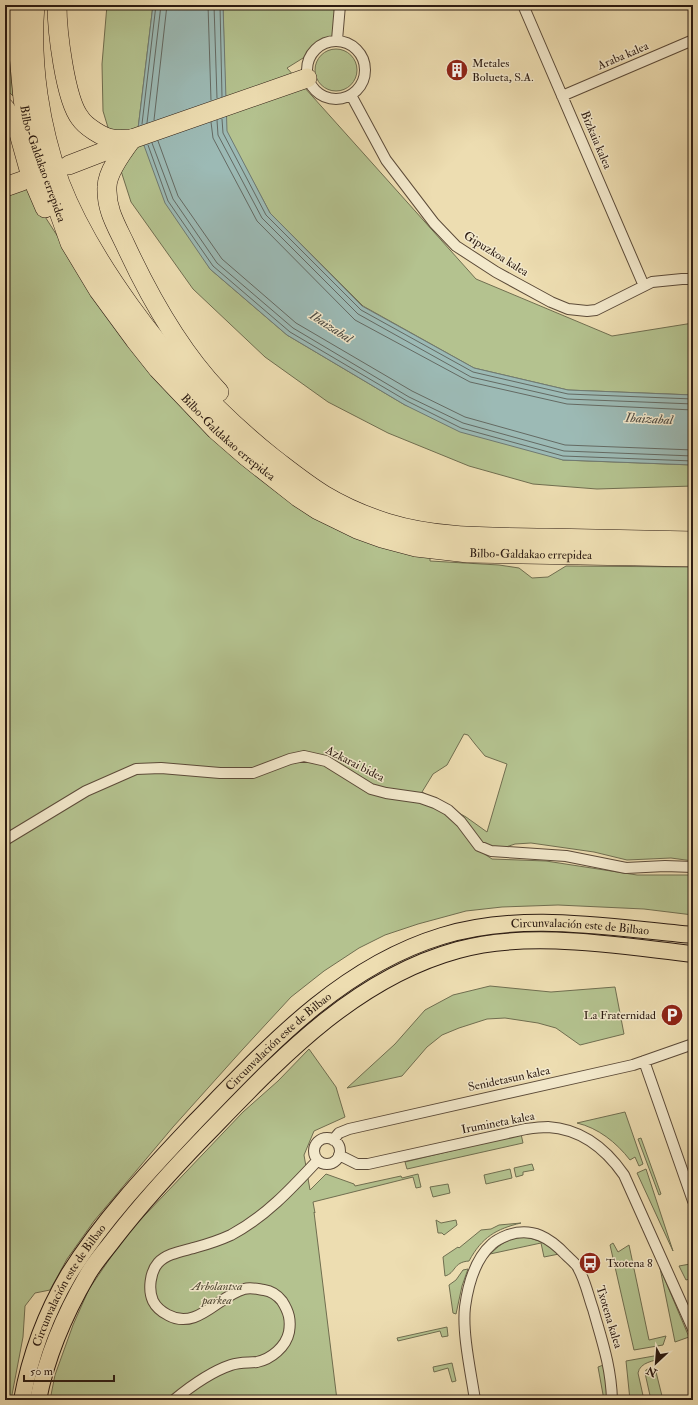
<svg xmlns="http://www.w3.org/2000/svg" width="698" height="1405" font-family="'IM FELL Double Pica',serif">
  <rect width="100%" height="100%" fill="#edddb1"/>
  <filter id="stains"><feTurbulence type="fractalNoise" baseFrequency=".005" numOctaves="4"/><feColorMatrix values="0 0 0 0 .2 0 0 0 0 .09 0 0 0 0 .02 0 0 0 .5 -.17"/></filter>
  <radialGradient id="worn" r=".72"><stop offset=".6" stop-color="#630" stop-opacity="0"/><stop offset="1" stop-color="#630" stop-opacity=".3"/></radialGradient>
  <!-- green -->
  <path fill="#b4c28f" stroke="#706e50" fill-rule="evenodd" d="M107,5H153L138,129L210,269L287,335L405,405L563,460L693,465V486L597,489L533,484L469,466L388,433L328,402L265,357L193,289L131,202L122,174L103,111L102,64Z
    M223,5H338L332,40L287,68L476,279L612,336L693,323V395L568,390L474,368L363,306L270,213L226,131Z
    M8,19V43L13,96L5,88V27Z
    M315 70a21 21 0 1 1 42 0a21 21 0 1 1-42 0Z
    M22,181L60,240L187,401L430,550V561L499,565L519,568L532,578L548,577L566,566L693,567V861L671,858L627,860L594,852L531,843L515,844L500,849L480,851L492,859L546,861L637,875H693V915L644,909L558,905L502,907L466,911L418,924L385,935L359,948L324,971L291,997L243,1049L173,1127L94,1221L67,1259L50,1290L35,1293L25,1306L23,1337L11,1400H5V187ZM464,734L468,735L475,744L485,756L507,764L487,832L466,817L422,792L433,774L447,765Z
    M490,986L551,992L615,987L624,1034L580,1045L556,1028L538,1023L505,1018L487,1019L459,1028L442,1035L427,1047L402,1076L347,1088L395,1044L425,1010L453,995Z
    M309,1049L336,1087L345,1117L314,1131L304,1155L310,1190L326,1174L354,1184L355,1186L401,1176L402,1178L418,1174L421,1187L416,1188L413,1177L313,1202L315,1213L314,1212L337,1400H50L55,1375L73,1325L89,1289L126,1235L243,1112L278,1081Z
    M625,1112L643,1164L639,1166L635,1157L630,1160C616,1142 598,1128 577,1123Z
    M521,1134L523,1143L407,1169L405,1162Z
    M641,1138L661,1194L659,1195L638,1139Z
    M532,1164L534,1170L523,1172V1175L516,1177L514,1168Z
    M510,1169L512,1178L486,1184L484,1175Z
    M646,1169L673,1251L637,1173Z
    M448,1184L450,1193L433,1197L430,1187Z
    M436,1220L441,1223L456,1220L457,1225L444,1235L442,1233H438Z
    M521,1223C496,1229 482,1237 469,1261C453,1262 456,1273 445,1276L443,1257L458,1247L459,1248L481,1230L491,1229L499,1225Z
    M525,1237C539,1240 548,1244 559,1254L544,1257L541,1243L490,1254C502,1243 508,1238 525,1237Z
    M613,1243L618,1252L629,1245L649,1340L666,1336L663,1345L634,1350L610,1245Z
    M690,1264L693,1278L686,1280L679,1266Z
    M660,1268L689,1337L675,1342Z
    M468,1269L462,1286L456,1314L453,1313L449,1285L456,1280L463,1270Z
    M447,1327L448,1336L442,1337L440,1331L398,1341L397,1338Z
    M665,1354L663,1358C654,1361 640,1362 638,1373L644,1400H630L626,1361Z
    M452,1363L456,1381L452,1382L448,1368L434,1372L433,1367Z
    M606,1364L609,1400H604L598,1367Z
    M650,1368L655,1369L656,1372L663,1400H651L645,1373L646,1370Z"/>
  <!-- water -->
  <path fill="#9cbab5" stroke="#6f7a73" d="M153,5H223L227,131L270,213L362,306L474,368L568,390L693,395V465L563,460L460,432L405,405L287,335L210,269L165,203L138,129Z"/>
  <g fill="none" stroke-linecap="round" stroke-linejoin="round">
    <!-- shore -->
    <path stroke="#646a63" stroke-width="1" d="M208,5L211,100
      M214,5L217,98
      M220,5L222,97
      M222,119L223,133L266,215L361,310L473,372L568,394L693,399
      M154,120L167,5
      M217,120L218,135L262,218L358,314L471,377L567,399L693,404
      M211,122L213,138L257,221L355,320L470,382L567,404L693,410
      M147,123L161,5
      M142,124L156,5
      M158,141L178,196L222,259L296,323L412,391L465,417L565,445L693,450
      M152,143L173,199L217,263L293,328L409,397L463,423L564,451L693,456
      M148,145L168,201L213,266L290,332L407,401L461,428L563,456L693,461"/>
    <!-- street casing -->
    <g stroke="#5c4b39" stroke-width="12">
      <path id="street" d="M523,5L644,286
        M337,40L340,5
        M307 70a29 29 0 1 1 58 0a29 29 0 1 1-58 0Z
        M351,95L386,160L434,223L456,246L496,272L551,302L568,309L587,311L596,310L652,282L682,279H693
        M562,96L693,40
        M5,840L86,791L136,769L161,768L220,773H253L290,759L304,756L326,761L371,789L386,793L421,798L435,803L448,810L461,822L479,846L491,851L566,856L626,868L665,866L693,867
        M644,1061L693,1201
        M314 1151a13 13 0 1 1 26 0a13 13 0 1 1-26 0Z
        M333,1140L339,1133L349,1129L633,1065L693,1044
        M339,1155L357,1164H368L526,1129C533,1128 541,1127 548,1127C581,1129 606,1149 624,1175L693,1329
        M174,1400C191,1386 210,1372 231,1365C240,1362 248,1363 257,1362C271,1359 286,1347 289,1332C291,1320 289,1312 282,1301C278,1296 271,1291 264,1290C257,1289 251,1287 244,1289C218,1296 197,1331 168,1315C162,1312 156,1307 153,1301C148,1290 150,1272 158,1263C167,1253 184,1251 197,1247C208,1244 220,1240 231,1235C265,1217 291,1189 317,1161
        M475,1400C471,1373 462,1333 465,1307C468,1285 475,1259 492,1244C496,1240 503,1237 508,1235C533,1227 550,1238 566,1255C570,1259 574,1262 577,1266C585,1279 588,1295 593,1309C602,1341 611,1366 612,1400"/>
    </g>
    <!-- primary casing -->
    <g stroke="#2b1a11" stroke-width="18">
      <g id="primary">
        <path id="s1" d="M22,1400C30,1356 46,1313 69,1274C104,1218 151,1169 196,1121C268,1047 340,967 442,936C524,911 610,928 693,935"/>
        <path d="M38,1400C47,1354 64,1315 88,1274C95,1262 105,1251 114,1239C142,1203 172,1170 204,1137C277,1062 352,979 458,950C530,930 619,946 693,954"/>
      </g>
    </g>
    <!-- highway casing -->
    <g stroke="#2b1a11" stroke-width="20">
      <g id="highway">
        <path id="s2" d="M19,5L18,43L23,99L27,123L70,243L99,291L135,340L158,369L216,430L247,457L298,497L318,510L357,529L382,538L416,547L468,553L693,557"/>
        <path d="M35,5C30,64 40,127 60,183C77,227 102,267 130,306C171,363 218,414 273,458C290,471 306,484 324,495C344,507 365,516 387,523C439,539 493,537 547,538C595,539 644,540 693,541"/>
        <path d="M57,5C57,30 65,99 80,118C85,126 103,138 113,139C118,140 125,139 131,139"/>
        <path d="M5,108L18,130L30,173L45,208"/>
        <path d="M132,139C123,151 107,172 107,187C106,209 116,225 125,244C149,296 179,350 219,392"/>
        <path d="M69,165L113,148L132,139L307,78"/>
        <path d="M5,187L22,181"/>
      </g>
    </g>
    <!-- street -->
    <use href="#street" stroke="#f3e9cc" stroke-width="10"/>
    <!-- primary -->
    <use href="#primary" stroke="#edddb1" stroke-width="16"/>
    <!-- highway -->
    <use href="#highway" stroke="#edddb1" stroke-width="19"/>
  </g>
  <!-- icons -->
  <defs>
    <g id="building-disc" transform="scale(1.15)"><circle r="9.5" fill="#8f2418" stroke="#f3e9cc"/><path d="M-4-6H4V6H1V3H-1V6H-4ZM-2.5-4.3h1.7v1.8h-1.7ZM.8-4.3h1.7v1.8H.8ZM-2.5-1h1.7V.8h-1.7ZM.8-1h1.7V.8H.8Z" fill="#fff"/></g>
    <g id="parking-disc" transform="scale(1.15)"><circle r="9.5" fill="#8f2418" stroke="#f3e9cc"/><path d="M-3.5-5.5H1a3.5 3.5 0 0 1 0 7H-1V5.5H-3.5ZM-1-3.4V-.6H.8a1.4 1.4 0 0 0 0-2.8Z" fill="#fff"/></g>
    <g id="bus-disc" transform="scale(1.15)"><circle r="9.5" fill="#8f2418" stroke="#f3e9cc"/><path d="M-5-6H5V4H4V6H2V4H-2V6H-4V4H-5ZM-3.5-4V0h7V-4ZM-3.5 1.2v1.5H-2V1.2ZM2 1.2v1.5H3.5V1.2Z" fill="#fff"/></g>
  </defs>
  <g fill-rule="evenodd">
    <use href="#building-disc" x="457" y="70"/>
    <use href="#parking-disc" x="672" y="1015"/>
    <use href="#bus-disc" x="590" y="1263"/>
  </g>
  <g text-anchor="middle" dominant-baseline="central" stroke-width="3" stroke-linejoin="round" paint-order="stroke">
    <!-- street labels -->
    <g font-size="12" fill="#2b1a11" stroke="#f3e9cc">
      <text transform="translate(623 56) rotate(-23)">Araba kalea</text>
      <text transform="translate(596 140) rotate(67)">Bizkaia kalea</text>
      <text stroke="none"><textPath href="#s2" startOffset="162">Bilbo-Galdakao errepidea</textPath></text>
      <text transform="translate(496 254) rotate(32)">Gipuzkoa kalea</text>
      <text stroke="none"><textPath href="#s2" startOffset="498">Bilbo-Galdakao errepidea</textPath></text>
      <text stroke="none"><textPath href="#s2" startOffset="834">Bilbo-Galdakao errepidea</textPath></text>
      <text transform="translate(355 764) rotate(27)">Azkarai bidea</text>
      <text stroke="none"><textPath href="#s1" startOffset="785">Circunvalación este de Bilbao</textPath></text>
      <text stroke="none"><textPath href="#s1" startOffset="449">Circunvalación este de Bilbao</textPath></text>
      <text transform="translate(509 1079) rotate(-12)">Senidetasun kalea</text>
      <text transform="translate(498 1123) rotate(-11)">Irumineta kalea</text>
      <text stroke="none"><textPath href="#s1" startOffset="125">Circunvalación este de Bilbao</textPath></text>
      <text transform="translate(609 1317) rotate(73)">Txotena kalea</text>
    </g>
    <!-- poi labels -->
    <g font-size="12" fill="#2b1a11" stroke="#f3e9cc" text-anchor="start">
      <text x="472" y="63">Metales<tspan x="472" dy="14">Bolueta, S.A.</tspan></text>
      <text x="656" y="1015" text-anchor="end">La Fraternidad</text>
      <text x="606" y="1263">Txotena 8</text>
    </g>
    <!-- park labels -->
    <g font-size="12" font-style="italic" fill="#544c37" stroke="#f3e9cc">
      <text x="217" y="1286">Arbolantxa<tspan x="217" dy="14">parkea</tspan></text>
    </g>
    <!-- water labels -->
    <g font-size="13" font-style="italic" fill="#4d4a42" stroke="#f3e9cc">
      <text transform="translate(331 327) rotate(33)">Ibaizabal</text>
      <text transform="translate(649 419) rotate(3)">Ibaizabal</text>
    </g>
  </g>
  <!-- margin -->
  <rect width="698" height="1405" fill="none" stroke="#edddb1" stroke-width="20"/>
  <rect x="6" y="6" width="686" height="1393" fill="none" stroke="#2b1a11" stroke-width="2"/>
  <rect x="10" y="10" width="678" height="1385" fill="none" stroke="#2b1a11"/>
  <!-- north arrow -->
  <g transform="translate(656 1363) rotate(206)" stroke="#f3e9cc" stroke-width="3" paint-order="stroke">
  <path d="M0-3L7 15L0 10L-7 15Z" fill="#2b1a11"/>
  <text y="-6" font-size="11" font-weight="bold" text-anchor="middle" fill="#2b1a11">N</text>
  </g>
  <!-- scale -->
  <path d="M24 1375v6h90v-6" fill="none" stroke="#2b1a11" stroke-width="2"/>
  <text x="30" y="1375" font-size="12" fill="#2b1a11" stroke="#f3e9cc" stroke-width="3" paint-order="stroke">50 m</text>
  <rect width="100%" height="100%" filter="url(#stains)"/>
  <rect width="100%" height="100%" fill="url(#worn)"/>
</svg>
